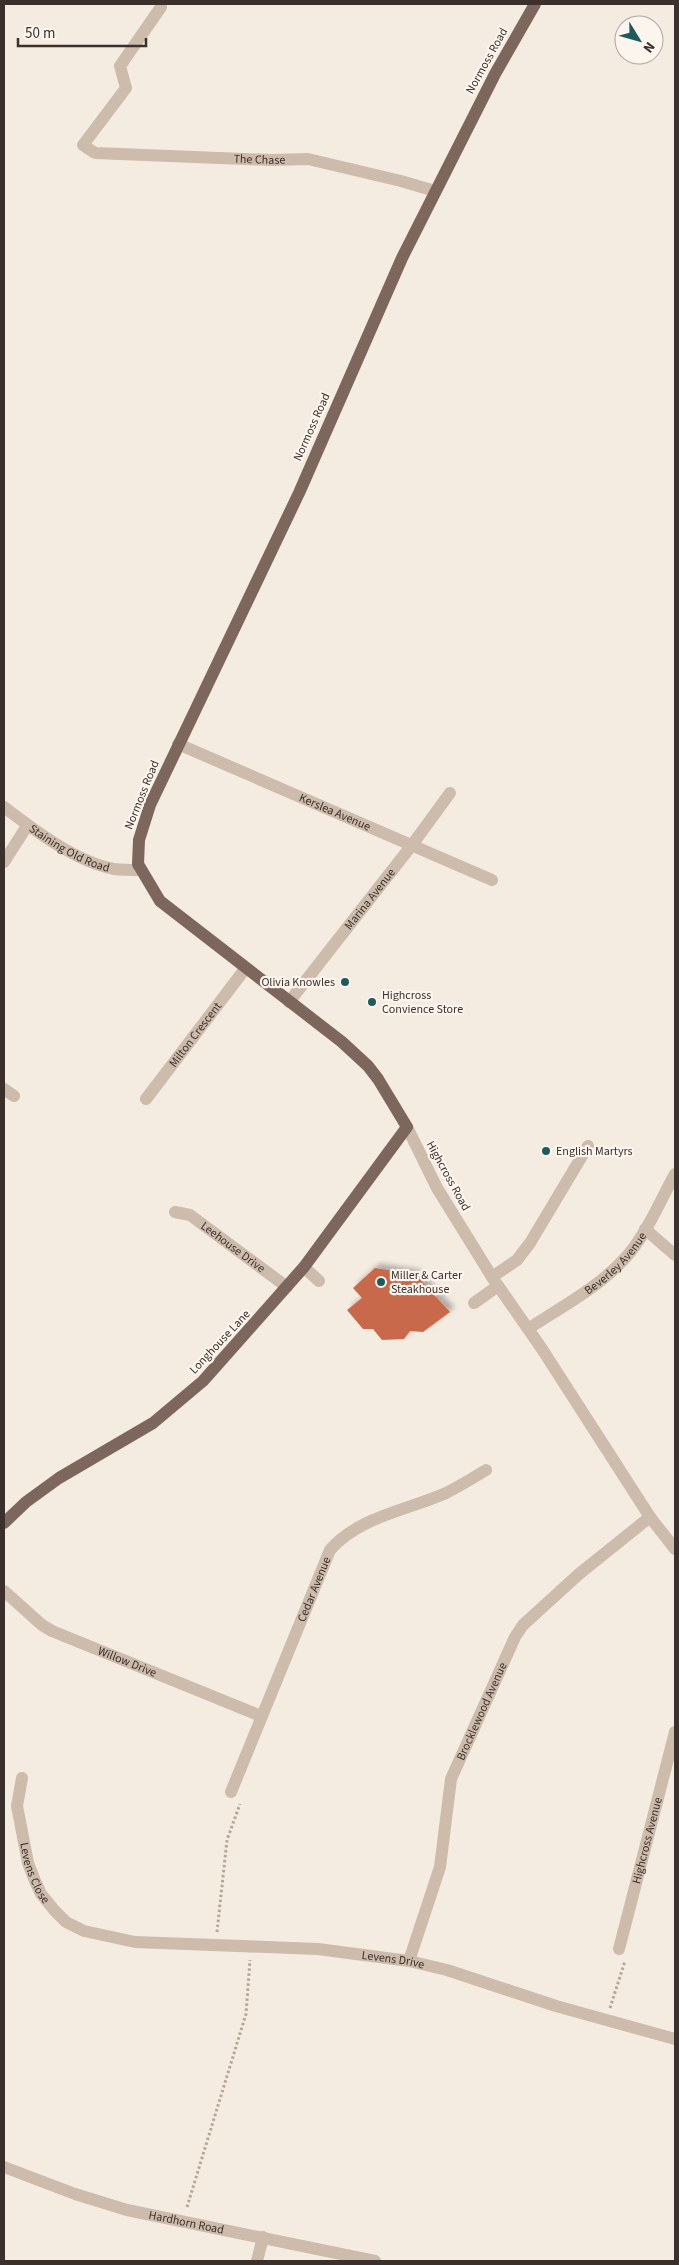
<svg xmlns="http://www.w3.org/2000/svg" width="679" height="2265" font-family="'Source Sans 3',sans-serif">
  <defs>
    <filter id="shadow"><feDropShadow dx="4.5" dy="-4.5" stdDeviation="2.5" flood-color="#0004"/></filter>
  </defs>
  <rect width="100%" height="100%" fill="#f4ebe1"/>
  <!-- building -->
  <path fill="#c8694b" filter="url(#shadow)" d="M375,1268L415,1274L450,1312L423,1332L410,1331L404,1339L382,1340L373,1329H363L347,1310L362,1298L353,1288Z"/>
  <g fill="none" stroke-linecap="round" stroke-linejoin="round">
    <!-- path -->
    <path stroke="#b9a596" stroke-width="3" stroke-dasharray="2.5 2.5" stroke-linecap="butt" d="M217,1932L227,1840L240,1804
      M610,2008L625,1961
      M187,2207L246,2014L250,1960"/>
    <!-- minor -->
    <g stroke="#cdbbac" stroke-width="12">
      <path id="s1" d="M161,7L120,66L126,88L83,145L95,153L271,160L308,159L401,181L435,191"/>
      <path id="s2" d="M178,744L492,880"/>
      <path id="s3" d="M4,807C34,830 76,862 114,869C123,870 132,870 141,870"/>
      <path d="M4,862L27,826"/>
      <path id="s4" d="M289,1002L412,845L450,793"/>
      <path d="M4,1089L14,1096"/>
      <path id="s5" d="M146,1099L245,969"/>
      <path d="M407,1127L437,1188L492,1277L542,1349L650,1517L675,1549"/>
      <path id="s6" d="M175,1212L190,1215L287,1287"/>
      <path d="M645,1229L675,1255"/>
      <path d="M304,1267L319,1281"/>
      <path d="M492,1277L517,1260L530,1243L588,1146"/>
      <path d="M474,1303L498,1286"/>
      <path id="s7" d="M528,1329C561,1307 600,1287 627,1256C647,1233 660,1201 675,1174"/>
      <path id="s8" d="M4,1591L42,1625L52,1631L261,1716"/>
      <path id="s9" d="M22,1778L17,1806L28,1863L35,1881L41,1894L55,1911L66,1922L84,1931L135,1942L318,1949L409,1961L447,1970L556,2006L675,2039"/>
      <path id="s10" d="M231,1792L330,1550C358,1517 408,1510 446,1493C460,1486 473,1478 486,1470"/>
      <path id="s11" d="M619,1949L675,1732"/>
      <path id="s12" d="M409,1961L440,1867L451,1779L515,1637L523,1625L579,1574L650,1517"/>
      <path id="s13" d="M4,2167L75,2194L127,2210L375,2261"/>
      <path d="M257,2261L263,2237"/>
    </g>
    <!-- major -->
    <path stroke="#7d675c" stroke-width="12" d="M4,1523L26,1502L59,1478L153,1423L203,1381L304,1267L407,1127L378,1079L368,1066L342,1042L160,901L138,864L139,840L150,805L299,493L402,258L495,74L535,4"/>
  </g>
  <!-- markers -->
  <g fill="#1f5a5e" stroke="#fbf5ee" stroke-width="2">
    <circle cx="345" cy="982" r="5"/>
    <circle cx="372" cy="1002" r="5"/>
    <circle cx="546" cy="1151" r="5"/>
    <circle cx="381" cy="1282" r="5"/>
  </g>
  <g text-anchor="middle" dominant-baseline="central" stroke-width="4.5" stroke-linejoin="round" paint-order="stroke">
    <!-- street labels -->
    <g font-size="12" fill="#3b302b" stroke="#fbf5ee">
      <text transform="translate(487 61) rotate(-61)">Normoss Road</text>
      <text stroke="none"><textPath href="#s1" startOffset="345">The Chase</textPath></text>
      <text transform="translate(312 427) rotate(-66)">Normoss Road</text>
      <text transform="translate(142 795) rotate(-68)">Normoss Road</text>
      <text stroke="none"><textPath href="#s2" startOffset="171">Kerslea Avenue</textPath></text>
      <text stroke="none"><textPath href="#s3" startOffset="78">Staining Old Road</textPath></text>
      <text stroke="none"><textPath href="#s4" startOffset="131">Marina Avenue</textPath></text>
      <text stroke="none"><textPath href="#s5" startOffset="81">Milton Crescent</textPath></text>
      <text transform="translate(448 1176) rotate(61)">Highcross Road</text>
      <text stroke="none"><textPath href="#s6" startOffset="69">Leehouse Drive</textPath></text>
      <text stroke="none"><textPath href="#s7" startOffset="110">Beverley Avenue</textPath></text>
      <text transform="translate(220 1342) rotate(-47)">Longhouse Lane</text>
      <text stroke="none"><textPath href="#s10" startOffset="219">Cedar Avenue</textPath></text>
      <text stroke="none"><textPath href="#s8" startOffset="144">Willow Drive</textPath></text>
      <text stroke="none"><textPath href="#s12" startOffset="262">Brocklewood Avenue</textPath></text>
      <text stroke="none"><textPath href="#s11" startOffset="112">Highcross Avenue</textPath></text>
      <text stroke="none"><textPath href="#s9" startOffset="98">Levens Close</textPath></text>
      <text stroke="none"><textPath href="#s9" startOffset="489">Levens Drive</textPath></text>
      <text stroke="none"><textPath href="#s13" startOffset="191">Hardhorn Road</textPath></text>
    </g>
    <!-- poi labels -->
    <g font-size="12" fill="#3b302b" stroke="#fbf5ee" text-anchor="start">
      <text x="335" y="982" text-anchor="end">Olivia Knowles</text>
      <text x="382" y="995">Highcross<tspan x="382" dy="14">Convience Store</tspan></text>
      <text x="556" y="1151">English Martyrs</text>
      <text x="391" y="1275">Miller &amp; Carter<tspan x="391" dy="14">Steakhouse</tspan></text>
    </g>
  </g>
  <!-- border -->
  <rect width="679" height="2265" fill="none" stroke="#3b302b" stroke-width="10"/>
  <!-- north arrow -->
  <g transform="translate(639 40) rotate(127)"><circle r="24" fill="#fbf5ee" stroke="#aea6a0"/>
  <path d="M0-4L9 19L0 12L-9 19Z" fill="#1f5a5e"/>
  <text y="-8" font-size="14" font-weight="bold" text-anchor="middle" fill="#3b302b">N</text>
  </g>
  <!-- scale -->
  <path d="M18 38v8h128v-8" fill="none" stroke="#3b302b" stroke-width="2.5"/>
  <text x="25" y="38" font-size="15" fill="#3b302b" stroke="#fbf5ee" stroke-width="4" paint-order="stroke">50 m</text>
</svg>
